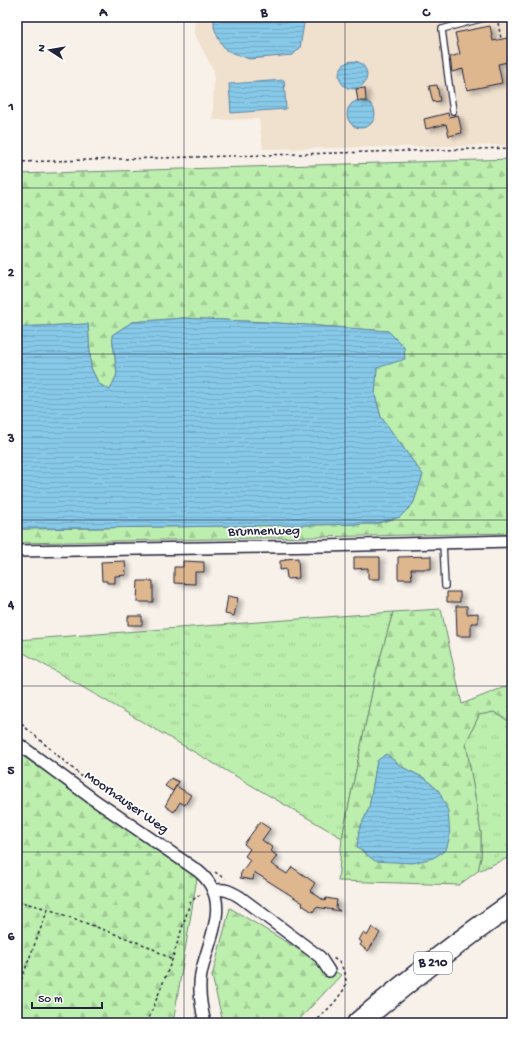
<svg xmlns="http://www.w3.org/2000/svg" width="529" height="1040" font-family="'Gochi Hand',sans-serif">
  <defs>
    <pattern id="grass-tufts" width="24" height="20" patternUnits="userSpaceOnUse"><rect width="24" height="20" fill="#bceead"/><path d="M3 7l-1-3M5 7V3M7 7l1-3M15 17l-1-3M17 17v-4M19 17l1-3" fill="none" stroke="#a1cc96"/></pattern>
    <pattern id="forest-firs" width="22" height="20" patternUnits="userSpaceOnUse"><rect width="22" height="20" fill="#bceead"/><path d="M5 1l3.5 6h-7zM16 11l3.5 6h-7z" fill="#a1cc96"/></pattern>
    <pattern id="water-rules" width="6" height="5" patternUnits="userSpaceOnUse"><rect width="6" height="5" fill="#87c9e8"/><path d="M0 2.5h6" fill="none" stroke="#74acc8"/></pattern>
    <filter id="shadow"><feDropShadow dx="4.5" dy="2.5" stdDeviation="2" flood-color="#0004"/></filter>
  </defs>
  <rect width="100%" height="100%" fill="#f8f1e9"/>
  <filter id="ink" filterUnits="userSpaceOnUse"><feTurbulence type="fractalNoise" baseFrequency=".025" numOctaves="2"/><feDisplacementMap in="SourceGraphic" scale="8" xChannelSelector="R" yChannelSelector="G"/><feConvolveMatrix kernelMatrix="1 2 1 2 8 2 1 2 1" color-interpolation-filters="sRGB"/></filter>
  <g filter="url(#ink)">
    <!-- built -->
    <path fill="#f0e0ce" d="M195,17H512V145L263,149L259,119L213,120L214,71L194,33Z"/>
    <!-- grass -->
    <path fill="url(#grass-tufts)" stroke="#6f8874" d="M393,612L376,673L342,838L17,649V640Z
      M494,712L512,723V856L478,871L481,857V833L466,743L479,715Z"/>
    <!-- forest -->
    <path fill="url(#forest-firs)" stroke="#6f8874" fill-rule="evenodd" d="M512,159V533L17,543V529L374,524L400,517L413,504L423,475L381,417L375,395L377,368L388,331L264,322L183,318L132,322L112,335L117,374L110,390L99,384L91,368L88,324L17,327V174Z
      M441,609L462,704L512,684V723L494,712L479,715L466,743L481,833V857L478,871L459,885L338,881L342,838L376,673L393,612ZM386,754L402,767L426,779L359,830L369,808L377,761Z
      M17,752L197,878L173,1023H17Z
      M230,908L341,975L296,1023H226L222,1018L212,976Z"/>
    <!-- water -->
    <path fill="url(#water-rules)" stroke="#5f86a3" d="M214,17H305L300,48L293,55L249,59L226,50L219,40L214,27Z
      M339 75a14 14 0 1 1 28 0a14 14 0 1 1-28 0Z
      M284,80L286,109L231,113L229,84Z
      M347 114a14 14 0 1 1 28 0a14 14 0 1 1-28 0Z
      M183,318L264,322L388,331L404,347L405,359L377,368L375,395L381,417L423,475L413,504L400,517L374,524L17,529V327L88,324L91,368L99,384L110,390L117,374L112,335L132,322Z
      M386,754L402,767L426,779L439,791L448,811L450,836L446,850L433,858L413,863L375,861L357,847L359,830L369,808L377,761Z"/>
    <!-- building -->
    <path fill="#deb78f" stroke="#22223b" filter="url(#shadow)" d="M490,26L493,41L512,37V61L498,64L502,83L467,90L463,69L452,72L450,57L460,54L455,33Z
      M437,85L440,101L433,102L429,86Z
      M365,88L366,101H358L356,89Z
      M448,113L449,117L458,115L462,133L449,136L446,124L426,129L424,119Z
      M431,556V569H411L412,579H398V557Z
      M354,557H380V579H368V568L354,569Z
      M298,558L299,578L287,579L286,569L280,570V561L286,560L285,559Z
      M125,561L126,575L115,576V583H107V581H102L101,562Z
      M183,561L204,562V572H195V584L174,583V567H183Z
      M138,581H153V602H137Z
      M447,592H460V602H447Z
      M228,596L238,598L234,616L225,614Z
      M456,606H467V614L478,613V623H471V636H457Z
      M128,616H142V625H128Z
      M171,778L179,782L173,791L165,786Z
      M176,786L191,795L185,805L180,802L174,812L165,806Z
      M260,822L270,829L262,840L273,848L271,851L277,856L271,864L287,874L292,867L315,883L310,891L325,901L326,898L337,900L336,908L340,911L316,907L313,912L302,905L303,903L254,872L253,880L240,878L241,873L250,860L245,856L250,849L244,844Z
      M372,927L380,933L368,951L360,945L362,942L359,940L363,933L367,936Z"/>
    <g fill="none" stroke-linecap="round" stroke-linejoin="round">
      <!-- lane casing -->
      <g stroke="#22223b" stroke-width="8">
        <path id="lane" d="M453,111L448,77L442,29L488,17
          M443,543L445,586"/>
      </g>
      <!-- street casing -->
      <g stroke="#22223b" stroke-width="14">
        <path id="street" d="M17,551L324,546L512,541
          M17,743L93,799L198,871C234,900 208,939 201,974C198,990 201,1007 205,1023
          M213,891C225,888 230,891 240,897L320,957L329,971"/>
      </g>
      <!-- highway casing -->
      <g stroke="#22223b" stroke-width="24">
        <path id="highway" d="M358,1023C408,981 459,941 512,904"/>
      </g>
      <!-- path -->
      <path stroke="#22223b" stroke-width="1.5" stroke-dasharray="3 3" stroke-linecap="butt" d="M391,17L392,18
        M497,17L501,39
        M17,162L512,148
        M17,720L79,774L82,777
        M215,872L225,879
        M17,901L48,909L150,947L172,960
        M17,991L48,909
        M147,1023L172,960L190,903L197,896L203,894
        M314,1023L334,1003L345,988L346,982L345,973L340,963L333,958"/>
      <!-- lane -->
      <use href="#lane" stroke="#fff" stroke-width="5.5"/>
      <!-- street -->
      <use href="#street" stroke="#fff" stroke-width="11"/>
      <!-- highway -->
      <use href="#highway" stroke="#fff" stroke-width="21"/>
    </g>
  </g>
  <!-- grid -->
  <path fill="none" stroke="#22223b" stroke-width="1" stroke-opacity="0.55" d="M184,17V1023M345,17V1023M17,188H512M17,354H512M17,520H512M17,686H512M17,852H512"/>
  <g text-anchor="middle" dominant-baseline="central" stroke-width="3.5" stroke-linejoin="round" paint-order="stroke">
    <!-- shield labels -->
    <rect fill="#fff" stroke="#646476" stroke-width="1" x="414" y="952" width="38" height="22" rx="3"/>
    <g font-size="13" font-weight="bold" fill="#22223b">
      <text x="433" y="963">B 210</text>
    </g>
    <!-- street labels -->
    <g font-size="14" fill="#22223b" stroke="#fff">
      <text transform="translate(264 532) rotate(-1)">Brunnenweg</text>
      <text transform="translate(126 803) rotate(35)">Moorhauser Weg</text>
    </g>
  </g>
  <!-- margin -->
  <rect width="529" height="1040" fill="none" stroke="#fff" stroke-width="44"/>
  <!-- north arrow -->
  <g transform="translate(50 50) rotate(282)" stroke="#ffffff" stroke-width="3" paint-order="stroke">
  <path d="M0-3L7 15L0 10L-7 15Z" fill="#22223b"/>
  <text y="-6" font-size="11" font-weight="bold" text-anchor="middle" fill="#22223b">N</text>
  </g>
  <!-- scale -->
  <path d="M32 1002v6h70v-6" fill="none" stroke="#22223b" stroke-width="2"/>
  <text x="38" y="1002" font-size="12" fill="#22223b" stroke="#ffffff" stroke-width="3" paint-order="stroke">50 m</text>
  <rect x="22" y="22" width="485" height="996" fill="none" stroke="#22223b" stroke-width="1.5"/>
  <g font-size="13" text-anchor="middle" font-weight="bold" fill="#22223b">
    <text x="103" y="16">A</text>
    <text x="264" y="16">B</text>
    <text x="426" y="16">C</text>
    <text x="11" y="110">1</text>
    <text x="11" y="276">2</text>
    <text x="11" y="442">3</text>
    <text x="11" y="608">4</text>
    <text x="11" y="774">5</text>
    <text x="11" y="940">6</text>
  </g>
</svg>
